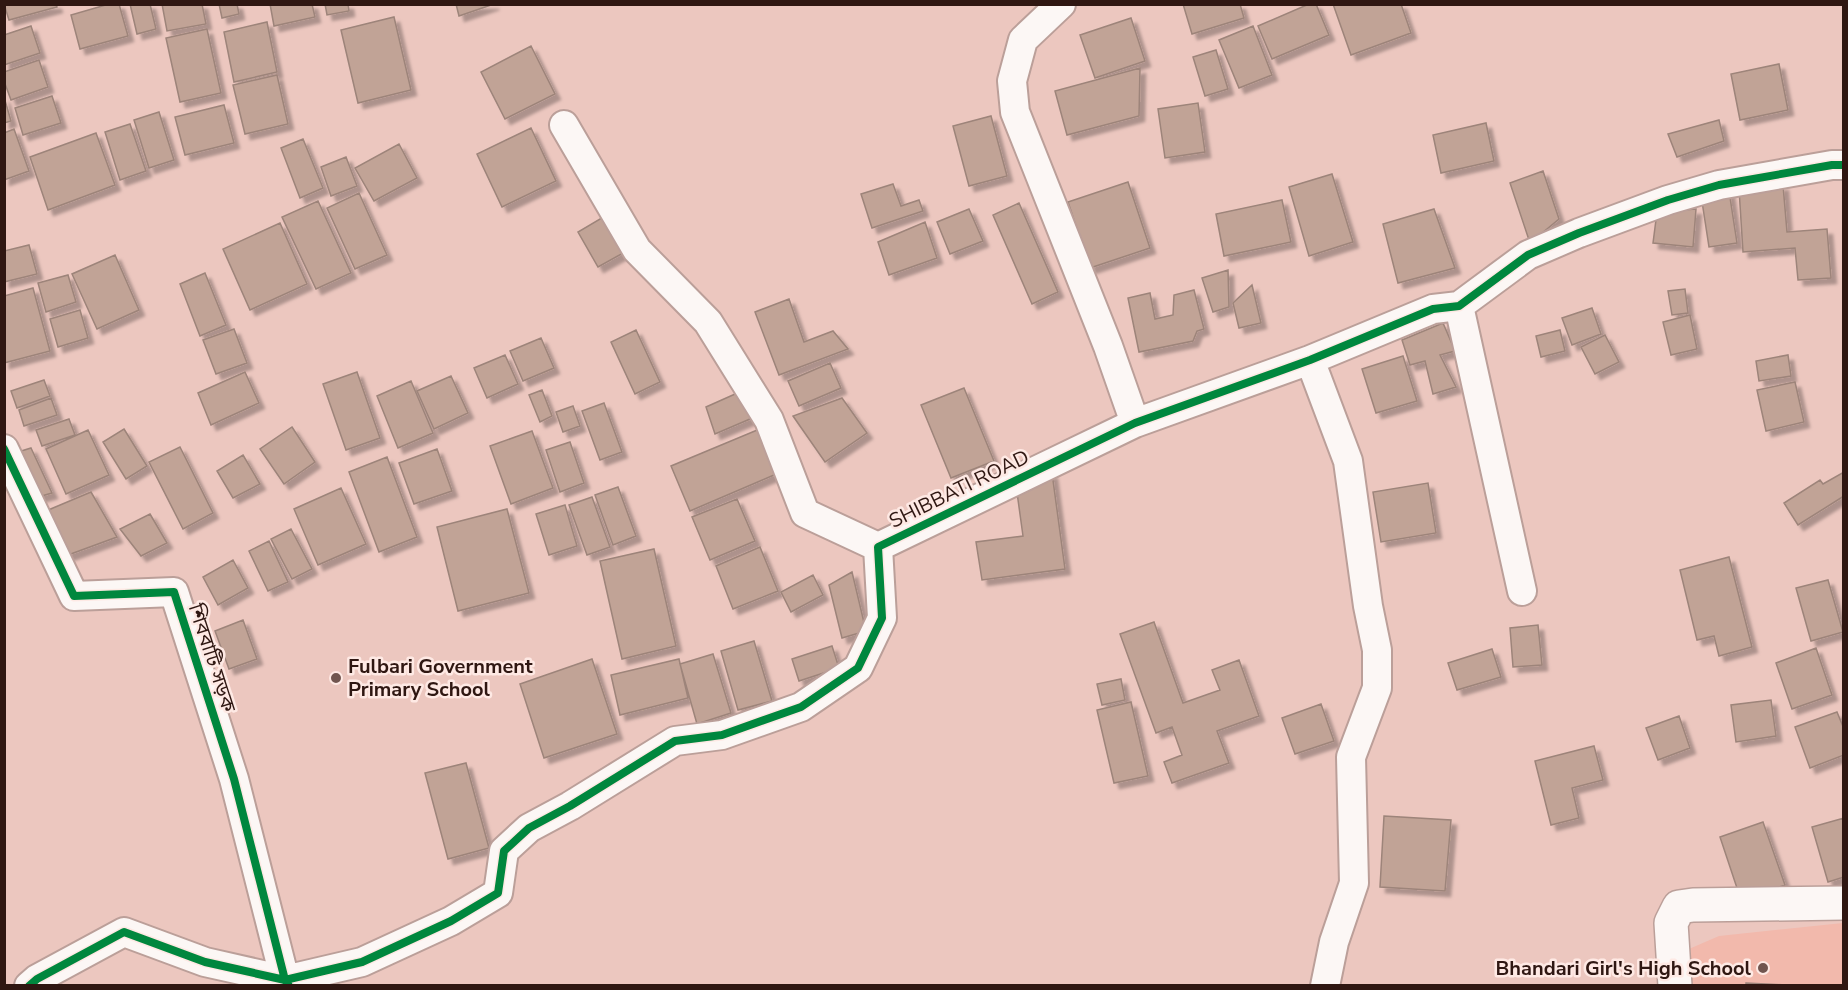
<svg xmlns="http://www.w3.org/2000/svg" width="1848" height="990" font-family="'Nunito Sans','Noto Sans Bengali',sans-serif">
  <defs>
    <filter id="shadow"><feDropShadow dx="5.5" dy="5.5" stdDeviation="1.5" flood-color="#0004"/></filter>
  </defs>
  <rect width="100%" height="100%" fill="#ecc7bf"/>
  <!-- built -->
  <path fill="#f2b9ac" d="M1843,923V985H1685L1682,952L1719,936Z"/>
  <!-- building -->
  <path fill="#c1a396" stroke="#9d847a" stroke-width="1.5" filter="url(#shadow)" d="M4,4H56L57,7L9,20Z
    M109,4H119L128,36L80,49L71,15Z
    M130,4H150L156,29L137,34Z
    M162,4H202L206,24L167,31Z
    M219,4H237L239,14L222,18Z
    M270,4H312L315,17L274,26Z
    M325,4H348L349,11L327,15Z
    M456,4H494L459,16Z
    M1183,4H1240L1244,18L1192,34Z
    M1309,4H1316L1329,35L1272,59L1258,26Z
    M1333,4H1401L1411,33L1351,55Z
    M394,17L411,90L358,103L341,30Z
    M1131,18L1145,61L1095,78L1080,35Z
    M267,22L277,72L234,82L224,32Z
    M31,26L40,53L4,65V35Z
    M1253,26L1272,75L1239,88L1219,40Z
    M207,29L221,93L180,102L166,38Z
    M531,46L555,94L505,119L481,72Z
    M1216,50L1228,89L1205,96L1193,57Z
    M39,60L48,87L11,100L4,81V72Z
    M1779,64L1788,110L1740,120L1731,74Z
    M1140,68L1139,116L1067,135L1055,91Z
    M277,75L288,124L245,134L233,85Z
    M52,96L61,123L23,135L15,108Z
    M4,97L11,121L4,123Z
    M1198,103L1205,152L1165,158L1158,109Z
    M224,105L234,143L185,155L175,117Z
    M159,112L174,160L149,168L134,120Z
    M991,116L1007,176L969,186L953,126Z
    M1719,120L1724,141L1677,157L1668,134Z
    M1486,123L1494,161L1441,173L1433,135Z
    M130,124L146,171L120,180L105,132Z
    M531,128L556,181L502,207L477,154Z
    M14,129L29,171L4,180V133Z
    M96,133L115,185L48,210L30,157Z
    M303,139L323,188L300,198L281,148Z
    M399,144L417,178L374,201L355,168Z
    M346,157L357,186L331,196L321,167Z
    M1543,171L1559,219L1530,243L1510,183Z
    M1332,174L1353,242L1309,256L1289,187Z
    M1128,182L1150,248L1090,268L1068,202Z
    M893,184L901,206L919,200L923,211L872,228L861,194Z
    M1783,185L1787,232L1827,229L1831,278L1798,280L1795,248L1743,252L1739,189Z
    M1729,191L1737,243L1709,247L1701,195Z
    M359,193L387,255L355,269L327,208Z
    M1282,200L1291,242L1224,256L1216,214Z
    M318,201L351,273L316,289L282,217Z
    M1019,203L1058,292L1032,304L993,215Z
    M969,209L983,241L950,254L937,222Z
    M1434,209L1455,268L1398,283L1383,224Z
    M1696,209L1693,247L1653,243L1657,212Z
    M605,216L625,252L598,267L578,232Z
    M925,222L937,258L889,275L878,242Z
    M280,223L307,284L250,310L223,249Z
    M29,245L37,274L4,282V251Z
    M115,255L139,310L97,329L72,274Z
    M1228,270L1229,307L1213,312L1202,278Z
    M205,273L226,325L200,336L180,284Z
    M68,275L76,302L46,312L38,283Z
    M1252,285L1261,323L1239,328L1233,303Z
    M33,288L50,351L4,363V296Z
    M1685,289L1688,313L1672,315L1668,291Z
    M1194,290L1204,329L1197,331L1193,341L1139,352L1128,298L1150,293L1155,319L1173,315L1174,295Z
    M789,299L804,342L833,331L848,349L779,375L755,312Z
    M1592,308L1601,334L1572,345L1562,318Z
    M80,310L88,338L58,347L50,319Z
    M1690,315L1697,349L1671,355L1663,322Z
    M1443,323L1455,351L1440,355L1456,387L1433,394L1425,361L1410,365L1402,340Z
    M234,329L247,363L216,374L203,340Z
    M636,330L660,382L635,394L611,342Z
    M1560,330L1565,351L1541,357L1536,336Z
    M1605,335L1619,362L1595,374L1581,347Z
    M541,338L554,368L523,381L510,351Z
    M505,355L518,384L487,398L474,368Z
    M1788,355L1791,376L1759,381L1756,361Z
    M1403,356L1417,401L1376,413L1362,369Z
    M830,363L841,388L799,406L788,381Z
    M245,372L259,403L211,425L198,393Z
    M357,372L380,438L346,450L323,384Z
    M451,376L468,413L434,429L417,391Z
    M44,380L50,396L17,408L11,391Z
    M411,381L433,433L398,448L377,396Z
    M1795,382L1804,422L1766,431L1757,390Z
    M964,388L994,461L951,478L921,405Z
    M542,390L552,416L540,422L529,395Z
    M744,390L757,416L715,434L706,407Z
    M51,398L57,415L24,426L19,410Z
    M842,398L867,433L825,462L793,416Z
    M604,403L622,452L600,460L582,411Z
    M573,406L580,426L563,432L556,412Z
    M69,419L75,435L42,446L36,430Z
    M292,427L315,462L284,484L260,449Z
    M762,428L781,472L690,511L671,466Z
    M124,429L147,466L126,479L103,442Z
    M88,430L109,475L66,494L46,449Z
    M532,431L553,488L511,504L490,446Z
    M570,442L584,483L560,492L546,450Z
    M180,447L213,513L183,529L149,462Z
    M31,448L52,493L38,497L18,452Z
    M437,449L452,491L414,504L399,463Z
    M243,455L260,484L233,498L217,471Z
    M387,457L417,537L379,552L349,472Z
    M1844,472V496L1798,525L1784,503L1820,480L1823,484Z
    M1052,473L1065,569L982,580L976,542L1023,536L1015,478Z
    M1428,483L1436,533L1381,542L1373,492Z
    M618,487L636,536L613,545L595,495Z
    M341,488L366,544L318,565L294,509Z
    M91,492L117,537L68,555L46,511Z
    M592,497L610,547L587,555L569,505Z
    M737,499L755,541L710,560L692,517Z
    M565,505L577,546L549,555L536,514Z
    M507,509L529,593L458,611L437,527Z
    M150,514L167,543L141,556L120,529Z
    M291,529L312,569L292,579L271,539Z
    M269,541L288,582L268,591L249,551Z
    M760,547L778,591L733,609L716,566Z
    M654,549L676,646L622,659L600,561Z
    M1729,557L1752,647L1719,656L1714,636L1697,640L1680,570Z
    M233,560L248,588L218,605L203,577Z
    M852,572L866,631L842,638L829,585Z
    M813,575L823,595L791,612L781,592Z
    M1828,580L1843,632L1811,641L1796,588Z
    M243,620L257,659L229,669L215,631Z
    M1154,622L1183,703L1220,690L1212,670L1239,660L1259,716L1217,731L1229,763L1172,783L1164,762L1182,755L1172,727L1156,733L1120,634Z
    M1538,625L1542,665L1513,667L1510,628Z
    M754,641L772,701L738,710L721,651Z
    M832,646L839,668L799,681L792,659Z
    M1816,648L1832,695L1792,709L1776,663Z
    M1492,649L1501,677L1457,690L1448,663Z
    M713,654L731,713L697,724L680,664Z
    M592,659L617,734L544,758L520,684Z
    M679,659L688,698L620,715L611,675Z
    M1121,679L1125,700L1102,705L1097,684Z
    M1771,700L1776,736L1736,742L1731,705Z
    M1131,702L1148,776L1114,783L1097,710Z
    M1321,704L1334,741L1295,754L1282,718Z
    M1837,712L1844,729V755L1810,768L1795,727Z
    M1679,716L1690,748L1658,760L1646,728Z
    M1594,746L1603,780L1572,788L1579,818L1551,825L1535,761Z
    M466,763L489,848L448,859L425,773Z
    M1384,816L1451,820L1445,891L1380,887Z
    M1844,818V877L1828,882L1812,827Z
    M1763,822L1785,885L1741,900L1720,837Z
    M1746,983L1809,986H1746Z"/>
  <g fill="none" stroke-linecap="round" stroke-linejoin="round">
    <!-- minor casing -->
    <g stroke="#bb9f99" stroke-width="32">
      <path id="minor" d="M1061,4L1023,40L1012,81L1015,112L1108,346L1135,423
        M564,125L637,250L708,322L769,420L805,513L878,547
        M1459,306L1522,591
        M1310,360L1348,461L1368,606L1377,650V688L1351,757L1354,883L1334,942L1325,986
        M4,449L74,596L174,592L234,779L285,980L289,986
        M29,986L37,979L124,932L205,962L285,980L362,962L451,921L498,893L504,851L529,828L570,806L675,741L722,735L801,707L858,668L882,618L878,547L1135,423L1310,360L1433,309L1459,306L1528,255L1579,233L1668,200L1719,185L1832,165H1844"/>
    </g>
    <!-- tertiary casing -->
    <g stroke="#bb9f99" stroke-width="36">
      <path id="tertiary" d="M1675,986L1671,923L1679,907L1693,905L1844,903"/>
    </g>
    <!-- minor -->
    <use href="#minor" stroke="#fcf7f5" stroke-width="28"/>
    <!-- tertiary -->
    <use href="#tertiary" stroke="#fcf7f5" stroke-width="33"/>
    <!-- cycleway casing -->
    <g stroke="#fee9e4" stroke-width="11">
      <path id="cycleway" d="M4,449L74,596L174,592L234,779L285,980L289,986
        M29,986L37,979L124,932L205,962L285,980L362,962L451,921L498,893L504,851L529,828L570,806L675,741L722,735L801,707L858,668L882,618L878,547L1135,423L1310,360L1433,309L1459,306L1528,255L1579,233L1668,200L1719,185L1832,165H1844"/>
    </g>
    <!-- cycleway -->
    <use href="#cycleway" stroke="#00873e" stroke-width="8"/>
  </g>
  <!-- markers -->
  <g fill="#71554f" stroke="#fee9e4" stroke-width="2">
    <circle cx="336" cy="678" r="6"/>
    <circle cx="1763" cy="968" r="6"/>
  </g>
  <g text-anchor="middle" dominant-baseline="central" stroke-width="5" stroke-linejoin="round" paint-order="stroke">
    <!-- street labels -->
    <g font-size="20" fill="#2f1712" stroke="#fee9e4">
      <text transform="translate(959 489) rotate(-26)">SHIBBATI ROAD</text>
      <text transform="translate(212 658) rotate(72)">শিববাটি সড়ক</text>
    </g>
    <!-- poi labels -->
    <g font-size="20" font-weight="bold" fill="#2f1712" stroke="#fee9e4" text-anchor="start">
      <text x="348" y="666">Fulbari Government<tspan x="348" dy="23">Primary School</tspan></text>
      <text x="1751" y="968" text-anchor="end">Bhandari Girl's High School</text>
    </g>
  </g>
  <!-- border -->
  <rect width="1848" height="990" fill="none" stroke="#2f1712" stroke-width="12"/>
</svg>
